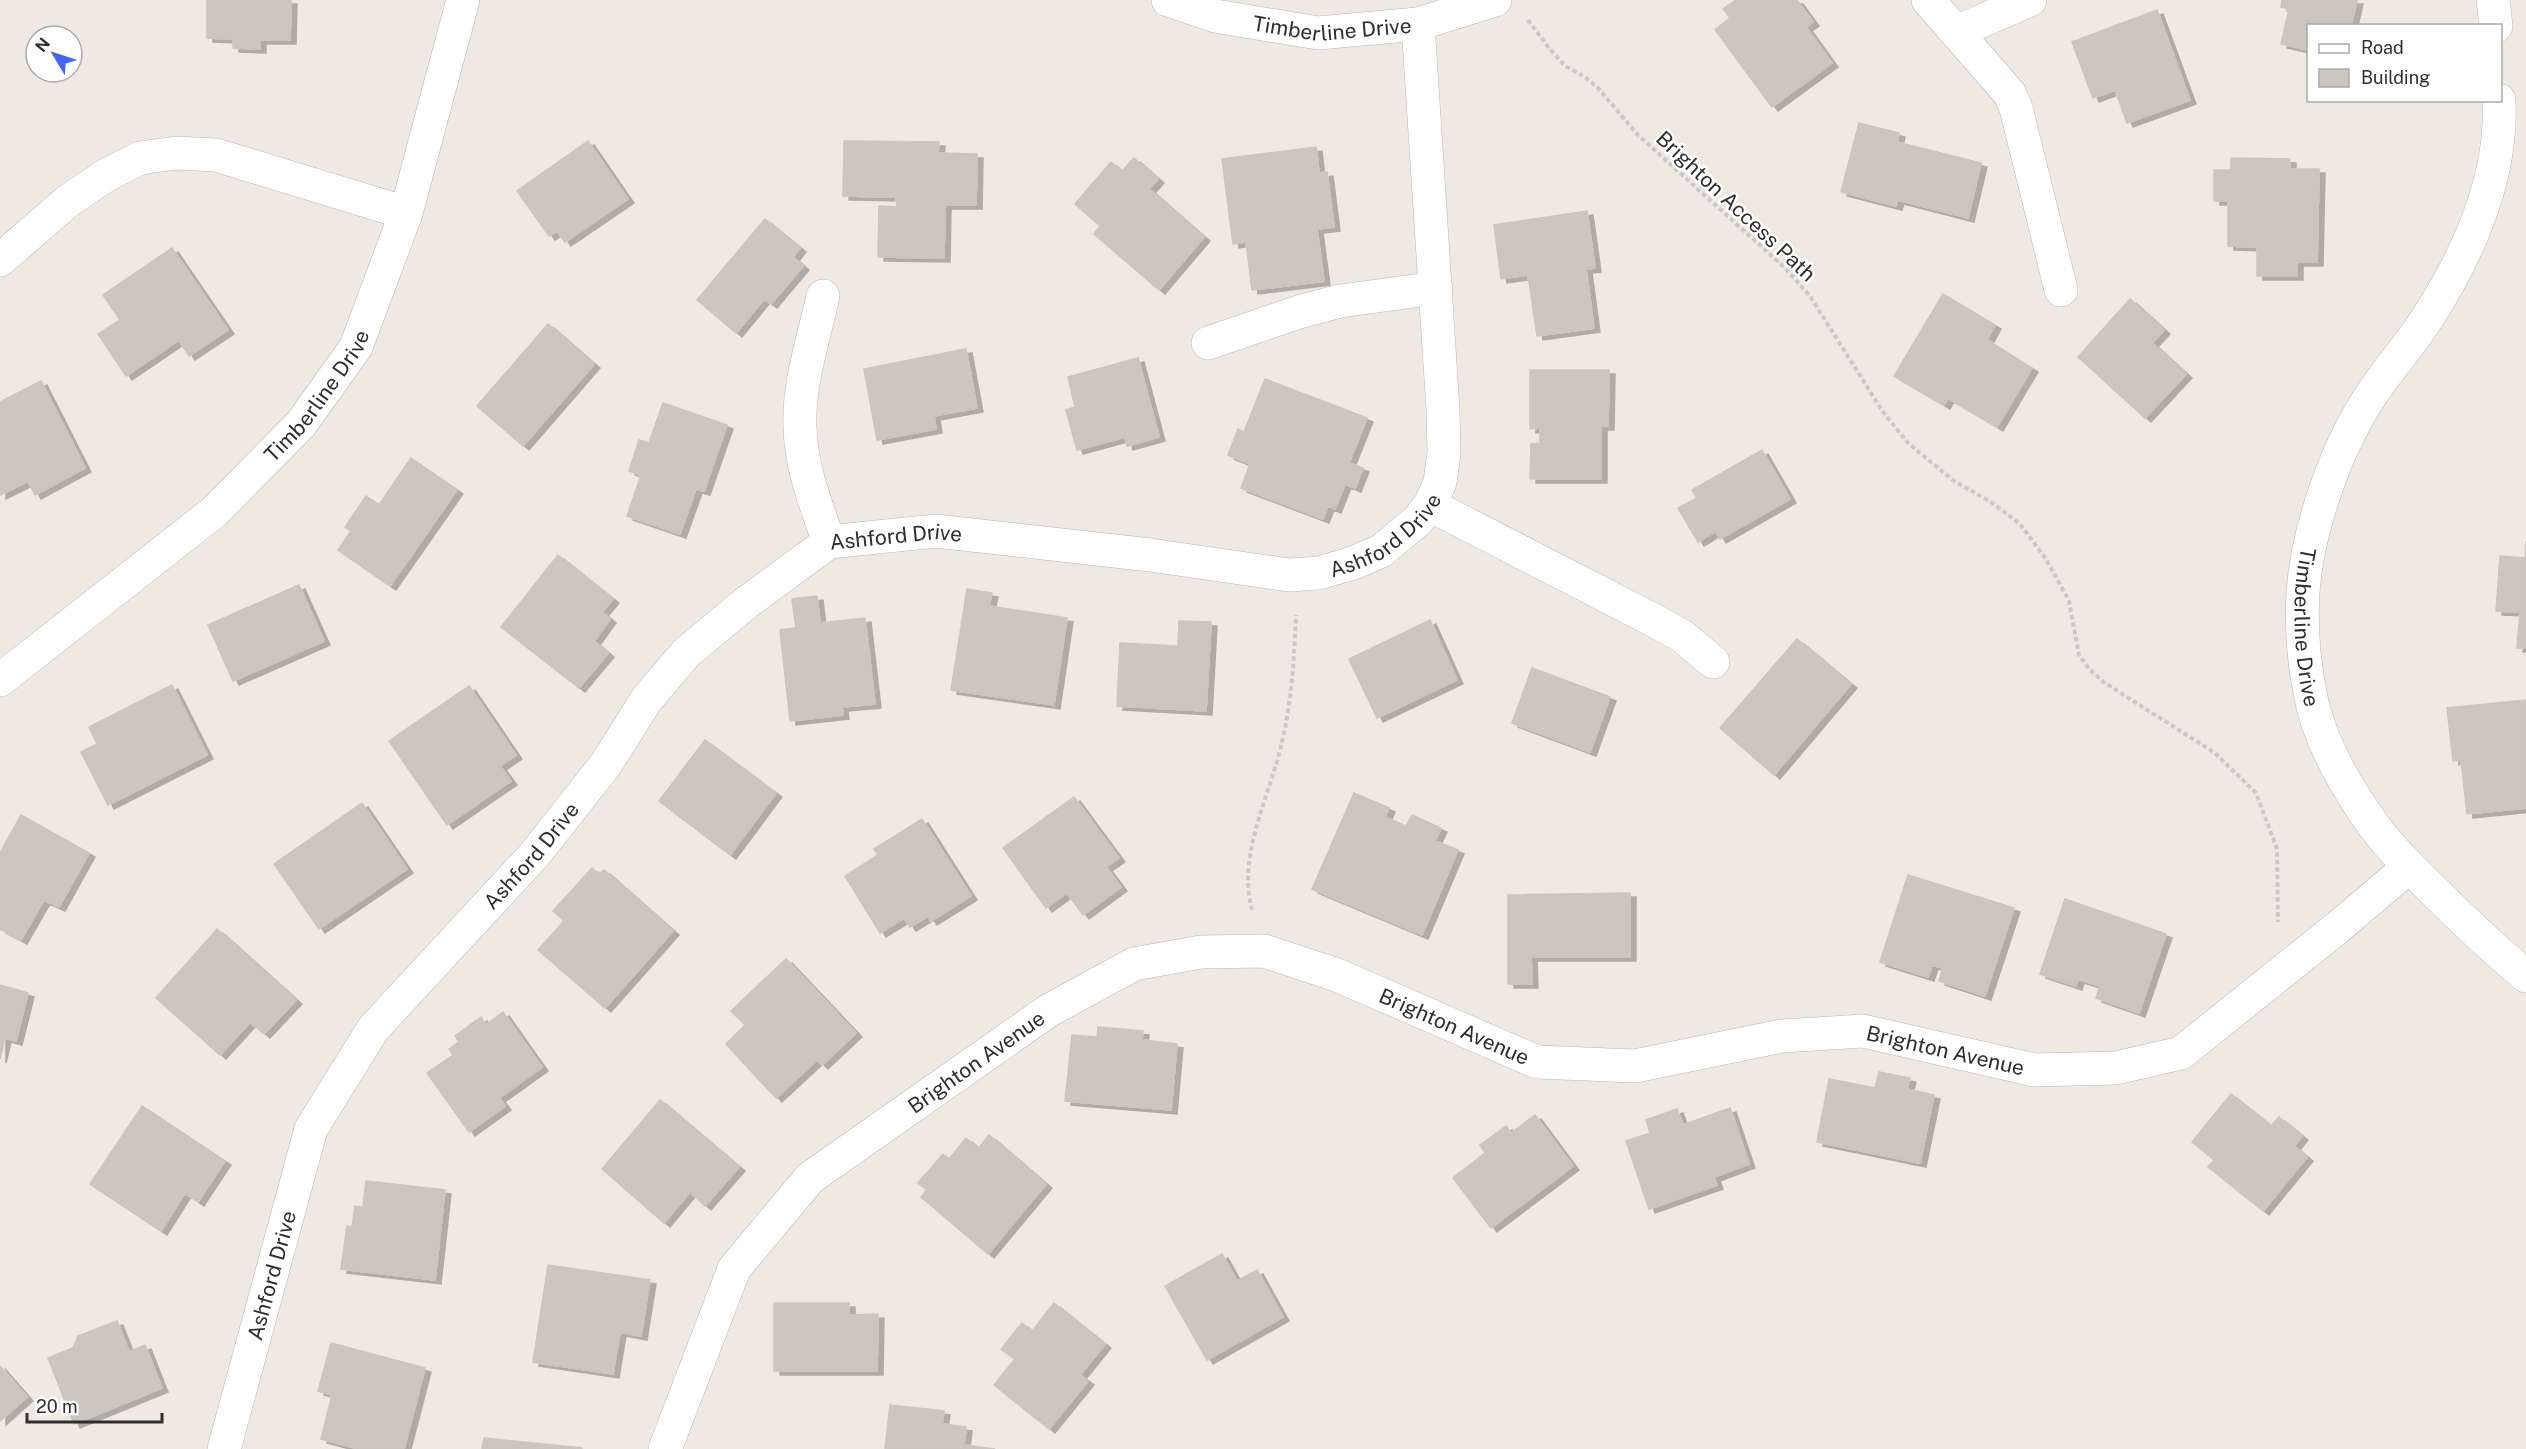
<svg xmlns="http://www.w3.org/2000/svg" width="2526" height="1449" font-family="'Public Sans',sans-serif">
  <defs>
    <filter id="shadow"><feDropShadow dx="6" dy="4" stdDeviation="0" flood-color="#0004"/></filter>
  </defs>
  <rect width="100%" height="100%" fill="#efe9e1"/>
  <!-- building -->
  <path fill="#cbc7bf" stroke="#cbc5ba" stroke-width="1.5" filter="url(#shadow)" d="M207,0H291L290,40H260V49L233,48V39L207,38Z
    M1736,0H1797L1813,22L1806,27L1832,63L1772,107L1715,30L1730,18L1723,9Z
    M2282,0H2357L2351,26H2308V50L2281,44L2289,9L2281,7Z
    M2157,10L2190,100L2127,123L2115,90L2093,98L2072,42Z
    M1859,123L1899,133L1897,142L1981,163L1968,218L1898,200L1896,206L1841,192Z
    M588,141L628,199L565,242L557,231L549,236L517,191Z
    M844,141L939,142L938,153L977,154L976,205H945L944,258L878,257L879,206L897,207L896,197L843,196Z
    M1316,147L1319,173L1327,172L1334,227L1317,229L1324,281L1252,290L1246,242L1233,244L1222,159Z
    M1134,158L1158,179L1149,189L1204,237L1159,290L1094,234L1100,226L1075,204L1111,162L1122,171Z
    M2231,158L2290,159V169H2319L2317,262H2297V276H2257V247L2228,246V201H2214V170H2231Z
    M1587,211L1595,268L1586,269L1594,328L1537,336L1528,275L1501,279L1494,225Z
    M765,219L800,248L793,257L803,266L771,304L764,299L736,333L697,300Z
    M172,248L228,330L189,356L179,340L126,376L98,334L120,320L103,295Z
    M1943,294L1995,325L1987,340L2032,368L1997,427L1948,398L1944,405L1894,376Z
    M2130,299L2164,330L2152,343L2186,374L2145,418L2078,357Z
    M548,324L594,364L523,446L477,406Z
    M966,349L977,408L934,416L936,429L877,440L864,369Z
    M1138,358L1159,437L1127,446L1125,437L1077,450L1066,410L1075,407L1068,377Z
    M1530,370H1609L1608,426H1601V479H1530L1531,444L1540,443V428L1530,429Z
    M1265,379L1367,418L1349,463L1363,468L1355,488L1345,484L1335,509L1328,506L1323,519L1241,488L1250,464L1228,455L1238,429L1244,432Z
    M41,381L85,468L35,495L28,481L0,495V402Z
    M663,403L727,425L704,491L696,489L680,534L627,516L641,475L629,471L639,440L649,443Z
    M1762,450L1790,499L1720,539L1716,531L1698,542L1678,508L1697,498L1692,490Z
    M411,458L457,490L390,586L338,550L351,531L345,527L366,496L379,505Z
    M2526,541V648H2517L2520,612L2496,611L2500,556L2525,558Z
    M558,555L613,599L602,612L610,619L594,641L608,653L579,688L501,627Z
    M299,585L324,641L233,681L208,625Z
    M967,589L992,593L989,606L1067,618L1054,705L951,690Z
    M817,596L820,623L865,618L875,704L842,707L843,715L790,721L780,630L796,628L792,599Z
    M1430,620L1457,680L1377,718L1349,659Z
    M1179,621L1211,622L1206,711L1117,706L1120,643L1178,646Z
    M1797,639L1851,684L1774,775L1720,728Z
    M1532,668L1610,697L1590,752L1512,723Z
    M172,685L207,755L108,805L81,752L97,744L89,727Z
    M469,686L516,755L500,766L511,781L447,825L389,741Z
    M2526,700V808L2467,814L2461,760L2453,761L2447,708Z
    M705,740L776,793L730,855L659,801Z
    M1354,793L1389,808L1385,817L1406,826L1412,815L1441,828L1435,841L1458,850L1422,935L1312,889Z
    M1074,797L1119,858L1106,867L1121,887L1083,915L1067,893L1046,908L1003,848Z
    M362,803L407,869L319,929L274,864Z
    M21,815L89,853L59,907L44,900L21,940L0,929V853Z
    M922,819L971,896L931,921L928,916L910,927L904,918L880,933L845,876L878,855L874,849Z
    M592,868L599,874L604,870L673,931L605,1008L538,950L564,921L553,911Z
    M1908,875L2014,908L1985,996L1939,981L1943,968L1932,965L1928,977L1880,962Z
    M1630,893V957H1531L1532,984H1508V895Z
    M2065,899L2166,934L2139,1013L2096,998L2100,986L2078,979L2076,986L2040,974Z
    M217,929L296,1000L264,1034L250,1022L220,1055L156,998Z
    M786,959L856,1033L822,1065L817,1060L776,1098L726,1044L745,1025L731,1011Z
    M0,985L28,993L16,1041L5,1038L0,1059Z
    M503,1012L542,1067L499,1098L505,1106L469,1132L427,1073L453,1055L449,1049L459,1042L455,1036L481,1017L486,1025Z
    M1098,1027L1143,1031L1142,1040L1177,1044L1171,1110L1065,1101L1072,1035L1097,1037Z
    M1879,1072L1910,1078L1907,1089L1934,1095L1920,1163L1817,1142L1829,1079L1875,1088Z
    M2231,1094L2271,1126L2279,1117L2302,1136L2294,1146L2307,1157L2263,1211L2208,1167L2214,1160L2192,1142Z
    M660,1100L739,1167L705,1206L690,1192L664,1223L602,1169Z
    M142,1106L225,1161L198,1202L185,1193L161,1231L90,1184Z
    M1730,1108L1749,1164L1714,1177L1717,1185L1649,1209L1626,1141L1650,1133L1646,1120L1677,1109L1683,1125Z
    M1535,1115L1573,1166L1491,1228L1453,1178L1485,1153L1480,1145L1506,1126L1511,1133Z
    M989,1135L1046,1184L988,1254L921,1197L927,1190L918,1183L943,1154L949,1159L966,1138L978,1149Z
    M366,1181L445,1190L435,1280L341,1269L347,1226L352,1227L355,1206L363,1207Z
    M1222,1254L1237,1281L1257,1270L1283,1317L1207,1360L1165,1286Z
    M548,1265L650,1280L641,1336L620,1332L613,1374L533,1362Z
    M774,1303H849V1315L878,1314L877,1371H774Z
    M1054,1303L1105,1344L1080,1375L1088,1381L1049,1429L994,1385L1015,1359L1001,1349L1022,1323L1032,1331Z
    M117,1321L129,1352L145,1345L162,1388L74,1424L48,1358L73,1348L78,1336Z
    M331,1343L425,1368L404,1449H359L321,1439L332,1395L318,1391Z
    M0,1366L27,1397L0,1421Z
    M890,1405L944,1411L942,1424L966,1427L964,1445L995,1449H885Z
    M484,1438L582,1448V1449H482Z"/>
  <g fill="none" stroke-linecap="round" stroke-linejoin="round">
    <!-- street casing -->
    <g stroke="#b4b7c1" stroke-width="34">
      <g id="street">
        <path d="M1928,0L2010,94L2016,108L2061,290"/>
        <path d="M2493,0L2496,26"/>
        <path d="M1956,32L2030,0"/>
        <path id="s1" d="M2499,100C2503,177 2468,255 2428,317C2409,347 2384,373 2366,403C2334,454 2307,532 2303,593C2301,625 2304,662 2310,693C2318,737 2342,780 2367,816C2386,845 2413,870 2437,894C2466,923 2495,950 2526,976"/>
        <path d="M0,260L68,201L105,176L140,158L176,153L216,155L406,213"/>
        <path d="M823,296C814,338 798,384 800,427C801,468 816,505 829,542"/>
        <path d="M1208,343L1299,312L1340,301L1436,288"/>
        <path d="M1430,505L1657,622L1682,636L1713,662"/>
        <path id="s2" d="M0,680L214,512L301,424L356,347L406,213L463,0"/>
        <path id="s3" d="M224,1449L311,1129L373,1029L535,854L606,764L647,699L686,653L746,603L829,542L936,531L1150,555L1289,575L1319,573L1353,563L1381,551L1417,521L1430,505L1440,482L1444,453L1443,410L1418,24"/>
        <path id="s4" d="M665,1449L734,1269L810,1178L1048,1011L1134,964L1201,952L1264,951L1337,975L1537,1062L1635,1066L1782,1036L1863,1031L2034,1070L2116,1068L2181,1053L2337,928L2409,867"/>
      </g>
    </g>
    <!-- secondary casing -->
    <g stroke="#b4b7c1" stroke-width="34">
      <g id="secondary">
        <path id="s5" d="M1168,0L1215,16L1318,33L1418,24L1495,0"/>
      </g>
    </g>
    <!-- path -->
    <path stroke="#c9c9c9" stroke-width="4" stroke-dasharray="4.5 3" stroke-linecap="butt" d="M1528,20L1549,48L1565,66L1585,77L1598,88L1637,134L1784,267L1810,296L1883,412L1908,443L1954,481L1991,502L2020,524L2046,559L2069,601L2079,655L2090,670L2105,683L2215,753L2256,793L2277,849L2278,922
      M1252,910C1237,854 1270,796 1282,742C1292,700 1294,658 1296,615"/>
    <!-- street -->
    <use href="#street" stroke="#fff" stroke-width="33"/>
    <!-- secondary -->
    <use href="#secondary" stroke="#fff" stroke-width="33"/>
  </g>
  <g text-anchor="middle" dominant-baseline="central" stroke-width="5" stroke-linejoin="round" paint-order="stroke">
    <!-- street labels -->
    <g font-size="21" fill="#2e2e2e" stroke="#fff">
      <text stroke="none"><textPath href="#s5" startOffset="168">Timberline Drive</textPath></text>
      <text transform="translate(1736 206) rotate(43)">Brighton Access Path</text>
      <text stroke="none"><textPath href="#s2" startOffset="428">Timberline Drive</textPath></text>
      <text stroke="none"><textPath href="#s3" startOffset="1692">Ashford Drive</textPath></text>
      <text stroke="none"><textPath href="#s3" startOffset="1188">Ashford Drive</textPath></text>
      <text stroke="none"><textPath href="#s1" startOffset="574">Timberline Drive</textPath></text>
      <text stroke="none"><textPath href="#s3" startOffset="684">Ashford Drive</textPath></text>
      <text stroke="none"><textPath href="#s4" startOffset="1036">Brighton Avenue</textPath></text>
      <text stroke="none"><textPath href="#s4" startOffset="1540">Brighton Avenue</textPath></text>
      <text stroke="none"><textPath href="#s4" startOffset="514">Brighton Avenue</textPath></text>
      <text stroke="none"><textPath href="#s3" startOffset="180">Ashford Drive</textPath></text>
    </g>
  </g>
  <!-- legend -->
  <rect x="2307" y="24" width="195" height="78" fill="#ffffff" stroke="#ababab" stroke-width="1.5"/>
  <rect x="2319" y="44" width="30" height="9" fill="#ffffff" stroke="#ababab" stroke-width="1.5"/>
  <text x="2361" y="54" font-size="18" fill="#2e2e2e">Road</text>
  <rect x="2319" y="69" width="30" height="18" fill="#cbc7bf" stroke="#ababab" stroke-width="1.5"/>
  <text x="2361" y="84" font-size="18" fill="#2e2e2e">Building</text>
  <!-- north arrow -->
  <g transform="translate(54 54) rotate(309)"><circle r="28" fill="#ffffff" stroke="#ababab" stroke-width="1.5"/>
  <path d="M0-4.5L10 22L0 15L-10 22Z" fill="#4264fb"/>
  <text y="-9" font-size="16" font-weight="bold" text-anchor="middle" fill="#2e2e2e">N</text>
  </g>
  <!-- scale -->
  <path d="M27 1413v9h135v-9" fill="none" stroke="#2e2e2e" stroke-width="3"/>
  <text x="36" y="1413" font-size="18" fill="#2e2e2e" stroke="#ffffff" stroke-width="4.5" paint-order="stroke">20 m</text>
</svg>
